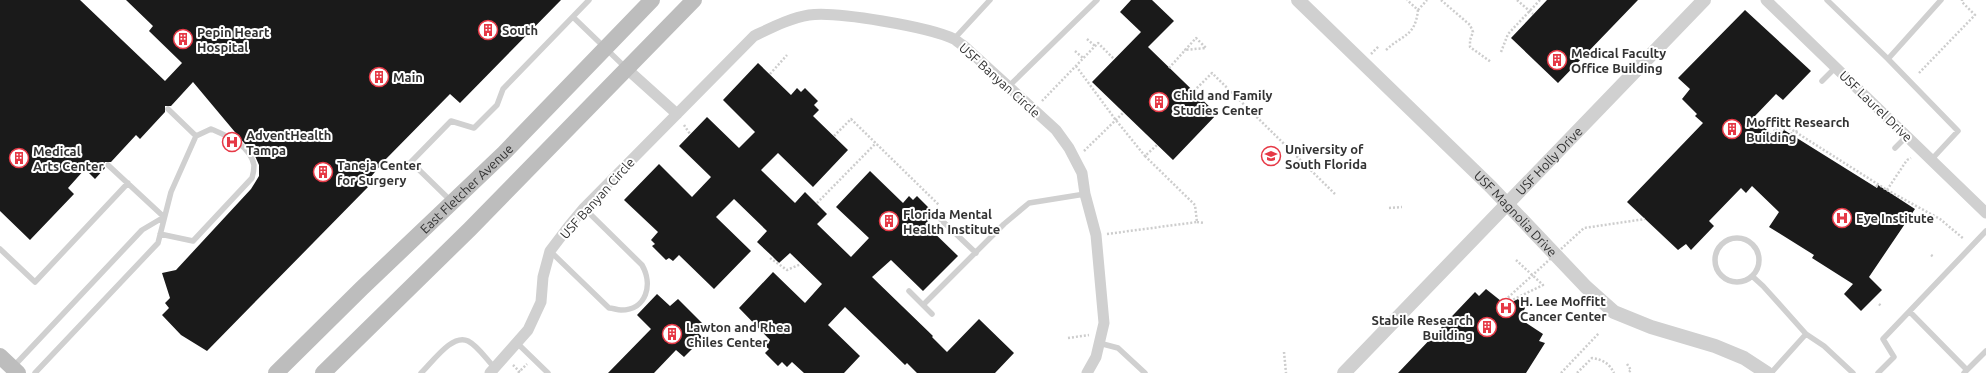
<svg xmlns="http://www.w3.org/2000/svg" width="1986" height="373" font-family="Ubuntu,sans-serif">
  <rect width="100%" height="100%" fill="#fff"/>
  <!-- building -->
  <path fill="#1a1a1a" d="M0,0H80L165,81L182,63L149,31L153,26L126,0H561L460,103L450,94L384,161L365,184L368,187L207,351L181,335L162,315L169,308L165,303L170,298L162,273L176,270L251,189L259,176V165L255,156L193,82L171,106H165V112L140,139L136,135L111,162H105V168L95,179L85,169L68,188L74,194L30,240L0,211Z
    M1131,0H1152L1174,21L1148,47L1217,114L1173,160L1092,82L1141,32L1120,12Z
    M1547,0H1638L1558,83L1511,38Z
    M1745,10L1811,71L1783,100L1776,94L1754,117L1777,140L1784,130L1877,188L1878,185L1915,209L1869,277L1882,290L1861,311L1844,294L1853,284L1812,258L1814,255L1769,227L1779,212L1752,186L1746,193L1741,188L1709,221L1714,226L1691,250L1686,244L1678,250L1627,202L1703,123L1695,116L1697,114L1682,99L1690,89L1678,78Z
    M758,63L791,95L797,88L801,92L805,88L818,101L814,105L819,110L813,116L848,150L813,187L778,153L761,170L795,203L805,192L827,214L817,224L851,257L869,238L836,207L870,171L903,203L909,196L913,200L917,196L931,210L927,214L931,218L925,224L958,256L923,291L891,260L872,277L933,336L932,337L947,352L979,319L1014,353L995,373H917L907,363L905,365L845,307L828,325L860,356L844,373H804L792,362L787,367L782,362L778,366L765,353L769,349L765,346L770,340L739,308L773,272L805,303L822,284L790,253L779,263L772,256L757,242L767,231L734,199L716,217L751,251L714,289L679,255L673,261L669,258L666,260L652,246L655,244L651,240L658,232L624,200L659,164L692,197L711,177L679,146L707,117L739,148L755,132L723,100Z
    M1486,289L1506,305L1518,299L1525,308L1520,319L1543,334L1539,341L1545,343L1526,373H1398L1475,292L1479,296Z
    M657,294L670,306L678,299L702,323L695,330L703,338L684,357L676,350L654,373H608L651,329L637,315Z"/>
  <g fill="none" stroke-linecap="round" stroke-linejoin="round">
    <!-- path -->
    <path stroke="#cdcdcd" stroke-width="2.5" stroke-dasharray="2 2" stroke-linecap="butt" d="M1441,0L1470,25L1473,32L1470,40V47L1491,62
      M1517,0L1533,14
      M1418,10L1427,0
      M1087,39L1095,46
      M1386,50C1403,34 1415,37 1418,10L1407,0
      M1075,51L1083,58
      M1501,52L1508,34L1540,0
      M1371,54L1379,46
      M1076,66L1115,119L1145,156
      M1169,68L1196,38L1206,48L1184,50
      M1919,73L1975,15L1962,2V0
      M770,74L787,55
      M1194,91L1212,73L1335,194
      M1042,101L1098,43L1114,59
      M684,125L690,134
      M1796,132L1798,129
      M1791,134L1794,131
      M1772,135L1776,128L1780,131L1785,122
      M834,136L851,119L939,205
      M1776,139L1786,126L1887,190L1907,160L1911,158
      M1084,151L1124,112
      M1876,187L1878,184
      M1887,190L1940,219L1964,239
      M817,203L876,143
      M1389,208L1402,207
      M1197,222L1204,223
      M1107,234L1197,222L1195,205L1145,156L1157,145
      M1931,255L1934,257
      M770,258L787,270L801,264
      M1506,303L1543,285L1516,260
      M1879,304L1881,306
      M1068,338L1089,335
      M1284,352L1286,373
      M1627,364L1631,370L1628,373
      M513,365L520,372
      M518,373L527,364
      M1561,373L1599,333
      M1577,373L1592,358C1603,360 1609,363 1614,373"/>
    <!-- service -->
    <path stroke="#d0d0d0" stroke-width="5.5" d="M1827,0L1888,59L1941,0
      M573,17L626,68
      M954,39L990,0
      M1888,59L1958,131L1932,159
      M1822,81L1836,67
      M1008,87L1097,0
      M1895,148L1907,136
      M108,165L164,217
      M451,201L411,162L451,121L474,128L497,105L503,89L589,0
      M935,214L976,253
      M160,234L193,241L252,178C253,175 254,169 254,165C250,145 227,136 211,129L196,136
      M1715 260a22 22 0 1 1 44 0a22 22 0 1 1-44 0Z
      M0,249L35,282L128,183
      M550,251L609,308C613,308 617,310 621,310C647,310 653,284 642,265L584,208
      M1752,276L1763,286L1806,334L1771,373
      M909,291L923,305L1004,224L1029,203L1085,194
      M923,305L932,314
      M1910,312L1967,370
      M1806,334L1824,346L1853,373
      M517,343L548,373
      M1099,343L1118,348L1145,373
      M13,367L142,230L164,217
      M35,373L158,243L171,192L196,136L168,109
      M421,373C432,363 452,333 468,341C478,346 487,360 495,368
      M1878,373L1894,357L1883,339L1986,231
      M1964,373L1986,351"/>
    <!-- minor -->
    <path stroke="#d0d0d0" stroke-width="11" d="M1766,0L1986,213
      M627,69L677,114
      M490,373L528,330L541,302L543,277L550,251L569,226L584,208L754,36C771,28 790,18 809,15C836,11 929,27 954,39C957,41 960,44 964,46L1056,130L1069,148L1082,173L1085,194L1096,235L1104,323L1096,357L1087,373"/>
    <!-- tertiary -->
    <g stroke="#d0d0d0" stroke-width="14">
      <path id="s1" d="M1298,0L1491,187L1586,287L1614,312L1651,327L1715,346L1744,358L1767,373"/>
      <path id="s2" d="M1344,373L1704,0"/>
    </g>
    <!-- secondary -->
    <g stroke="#bdbdbd" stroke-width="16">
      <path d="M0,356L18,373"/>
      <path id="s3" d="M276,373L362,288L504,153L652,0"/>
      <path d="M323,373L470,229L694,0"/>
    </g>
    <!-- path-bridge -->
    <path stroke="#cdcdcd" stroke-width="2.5" stroke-dasharray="2 2" stroke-linecap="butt" d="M1502,303L1584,228L1645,219"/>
  </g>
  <!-- icons -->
  <defs>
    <g id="building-ring" transform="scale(1)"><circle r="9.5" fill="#fff" stroke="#e63946" stroke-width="1.5"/><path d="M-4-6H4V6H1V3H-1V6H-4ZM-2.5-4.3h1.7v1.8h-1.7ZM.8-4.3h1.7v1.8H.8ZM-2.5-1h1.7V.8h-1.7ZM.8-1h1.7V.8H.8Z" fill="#e63946"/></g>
    <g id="hospital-ring" transform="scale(1)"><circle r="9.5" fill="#fff" stroke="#e63946" stroke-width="1.5"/><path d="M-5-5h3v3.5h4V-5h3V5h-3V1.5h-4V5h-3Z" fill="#e63946"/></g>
    <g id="university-ring" transform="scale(1)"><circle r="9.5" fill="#fff" stroke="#e63946" stroke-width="1.5"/><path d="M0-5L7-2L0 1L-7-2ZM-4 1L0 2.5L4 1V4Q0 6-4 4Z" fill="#e63946"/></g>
  </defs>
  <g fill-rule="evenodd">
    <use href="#building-ring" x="488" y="30"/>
    <use href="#building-ring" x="183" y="39"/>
    <use href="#building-ring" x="1557" y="60"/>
    <use href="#building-ring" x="379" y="77"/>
    <use href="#building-ring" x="1159" y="102"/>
    <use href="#building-ring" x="1732" y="129"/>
    <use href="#hospital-ring" x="232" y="142"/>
    <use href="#university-ring" x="1271" y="156"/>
    <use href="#building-ring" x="19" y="158"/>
    <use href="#building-ring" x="323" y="172"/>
    <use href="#hospital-ring" x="1842" y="218"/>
    <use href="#building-ring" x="889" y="221"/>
    <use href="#hospital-ring" x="1506" y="308"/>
    <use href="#building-ring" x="1487" y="327"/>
    <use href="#building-ring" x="672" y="334"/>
  </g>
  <g text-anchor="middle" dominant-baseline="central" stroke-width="4" stroke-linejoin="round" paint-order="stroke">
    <!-- poi labels -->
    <g font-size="13" font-weight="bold" fill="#333" stroke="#fff" text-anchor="start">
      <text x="502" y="30">South</text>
      <text x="197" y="32">Pepin Heart<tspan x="197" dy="15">Hospital</tspan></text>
      <text x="1571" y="53">Medical Faculty<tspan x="1571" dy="15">Office Building</tspan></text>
      <text x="393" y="77">Main</text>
      <text x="1173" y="95">Child and Family<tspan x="1173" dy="15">Studies Center</tspan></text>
      <text x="1746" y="122">Moffitt Research<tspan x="1746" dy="15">Building</tspan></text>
      <text x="246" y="135">AdventHealth<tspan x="246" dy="15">Tampa</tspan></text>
      <text x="1285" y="149">University of<tspan x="1285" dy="15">South Florida</tspan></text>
      <text x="33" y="151">Medical<tspan x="33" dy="15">Arts Center</tspan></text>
      <text x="337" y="165">Taneja Center<tspan x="337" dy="15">for Surgery</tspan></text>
      <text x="903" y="214">Florida Mental<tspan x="903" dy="15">Health Institute</tspan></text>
      <text x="1856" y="218">Eye Institute</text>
      <text x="1520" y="301">H. Lee Moffitt<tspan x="1520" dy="15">Cancer Center</tspan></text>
      <text x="1473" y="320" text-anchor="end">Stabile Research<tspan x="1473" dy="15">Building</tspan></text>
      <text x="686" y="327">Lawton and Rhea<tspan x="686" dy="15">Chiles Center</tspan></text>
    </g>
    <!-- street labels -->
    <g font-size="13" fill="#333" stroke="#fff">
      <text transform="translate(1000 80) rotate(42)">USF Banyan Circle</text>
      <text transform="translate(1876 106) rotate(44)">USF Laurel Drive</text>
      <text stroke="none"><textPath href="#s2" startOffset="295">USF Holly Drive</textPath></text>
      <text stroke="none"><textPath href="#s3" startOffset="265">East Fletcher Avenue</textPath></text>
      <text transform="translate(597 198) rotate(-48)">USF Banyan Circle</text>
      <text stroke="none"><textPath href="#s1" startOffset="305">USF Magnolia Drive</textPath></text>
    </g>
  </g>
</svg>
